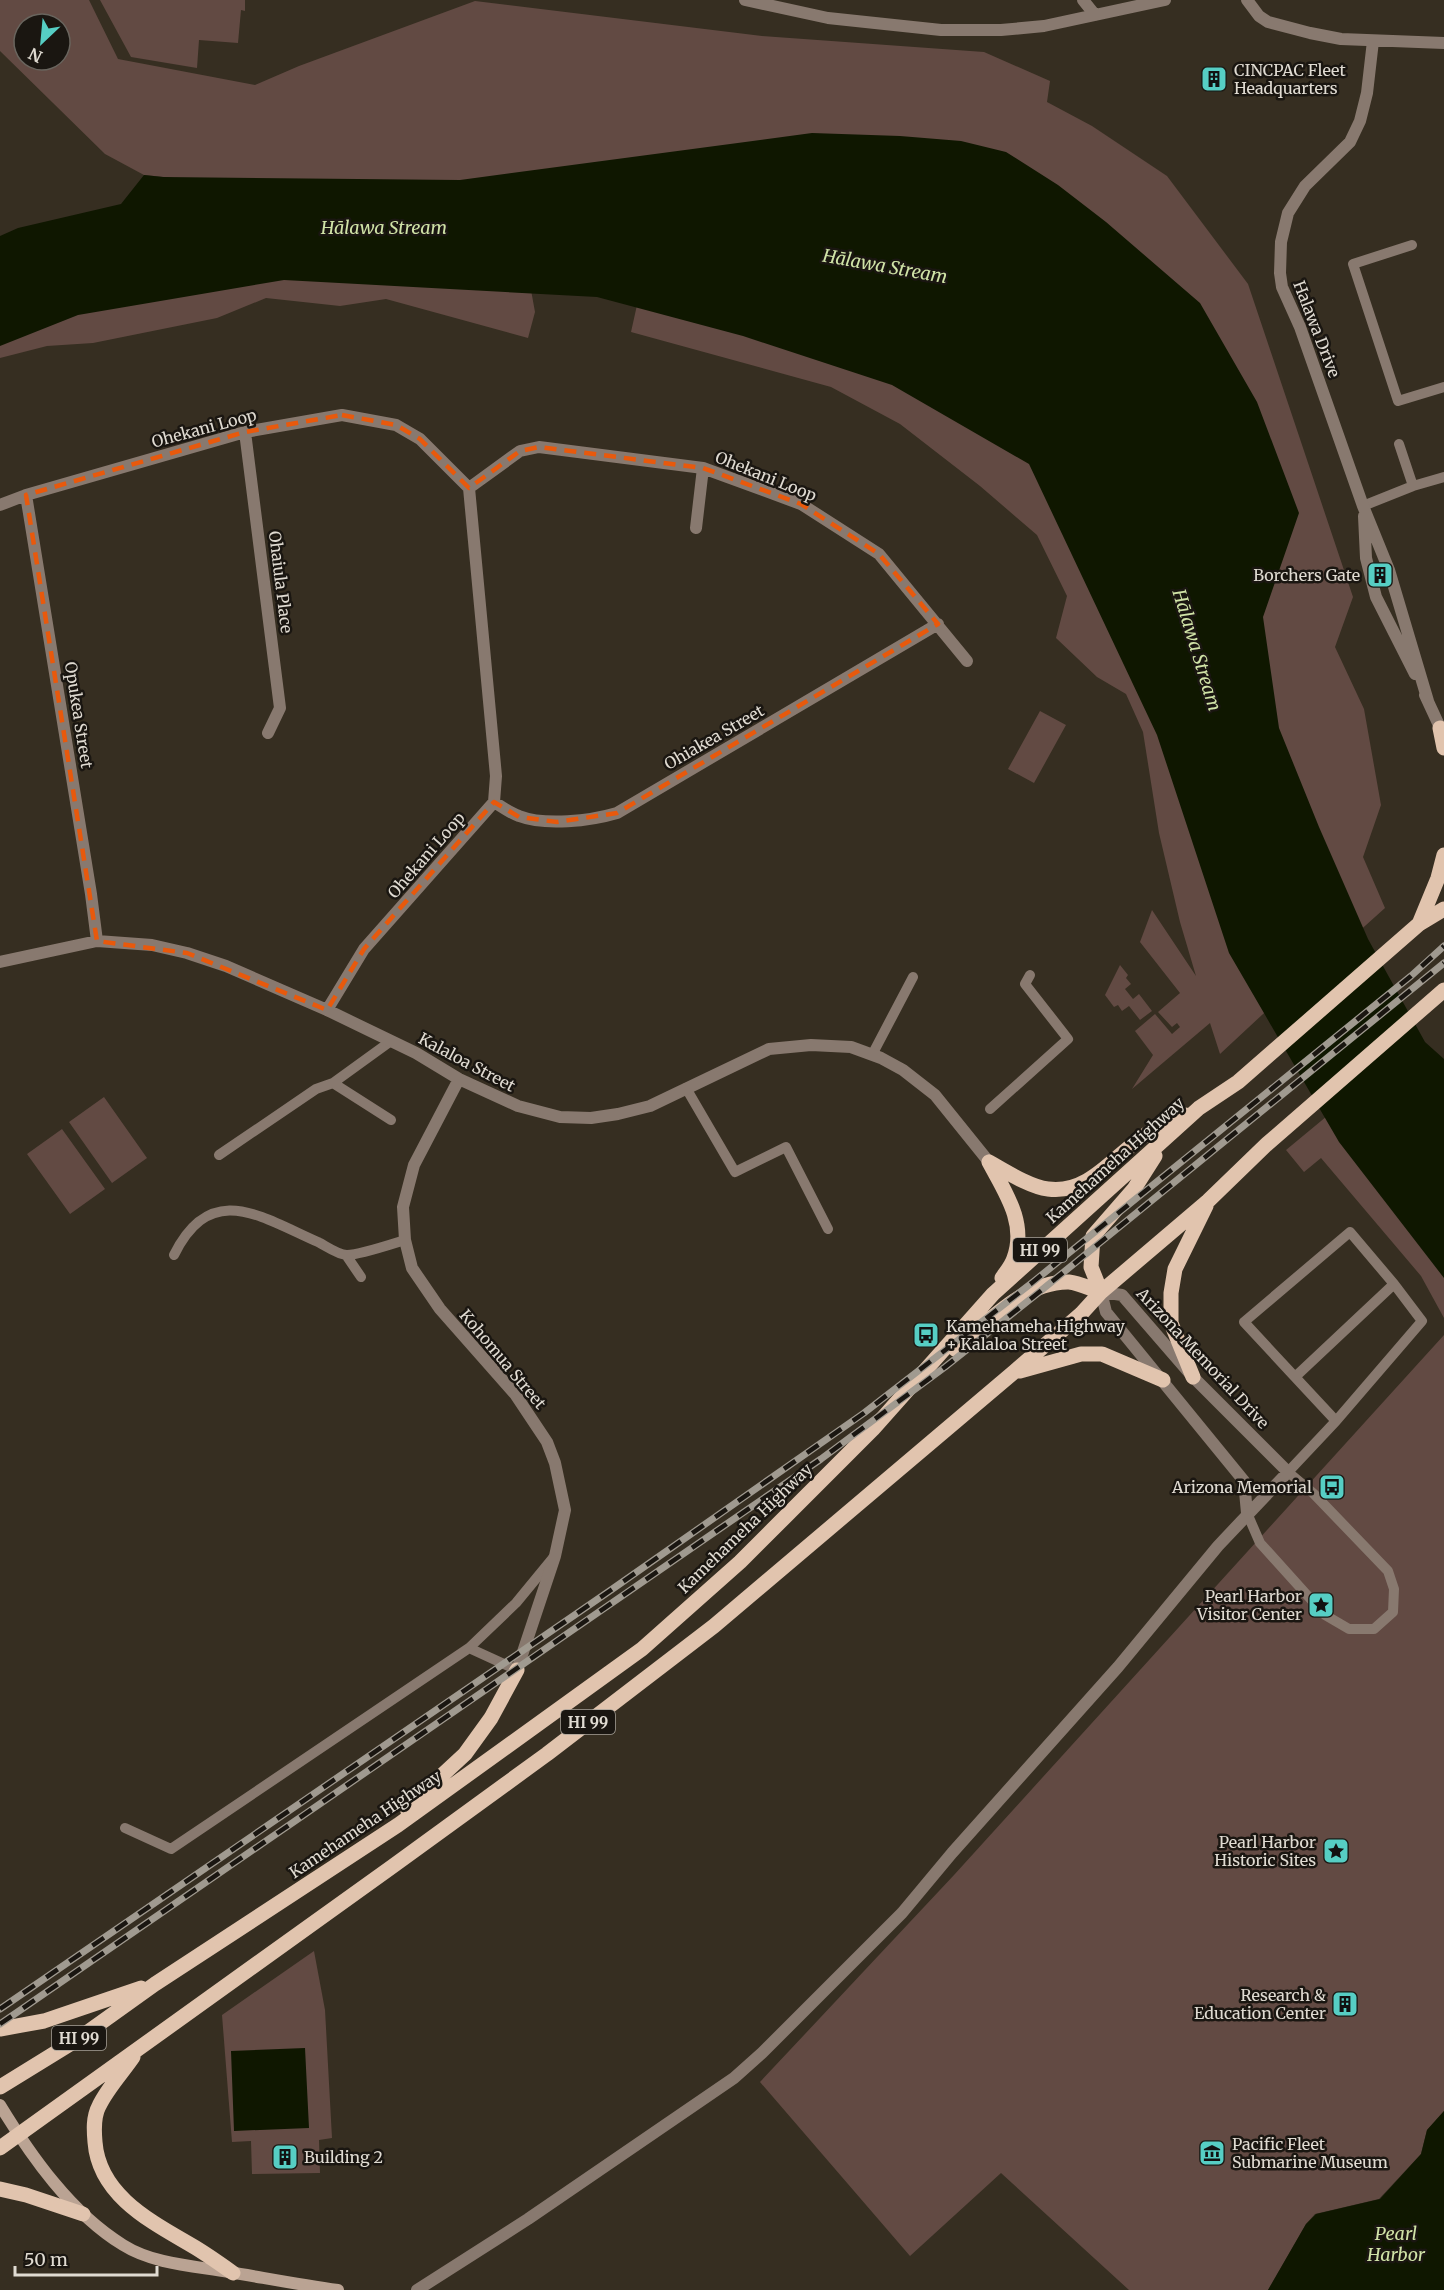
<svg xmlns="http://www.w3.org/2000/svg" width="1444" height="2290" font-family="Merriweather,serif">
  <rect width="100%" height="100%" fill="#362e21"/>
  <!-- green -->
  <path fill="#624a43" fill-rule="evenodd" d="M0,0H89L118,59L255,85L299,66L475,1L762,36L984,52L1050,81L1047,102L1092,126L1167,176L1248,284L1353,597L1335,647L1364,709L1381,805L1363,857L1385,908L1326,961L1232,544L535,215L144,175L105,154L0,51ZM24,24H60V60H24Z
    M100,0H245V11L241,10L238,43L199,40L197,68L131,57Z
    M156,256L529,279L535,312L528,338L386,299L340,306L266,298L217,318L93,343L47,346L0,358V323Z
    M682,278L1099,463L1277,1001L1220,1054L1210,1023L1132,1089L1153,1055L1135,1031L1155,1014L1172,1034L1180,1027L1177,1023L1172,1027L1158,1012L1180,993L1140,942L1152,910L1196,976L1180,922L1159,833L1143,732L1126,694L1097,677L1056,638L1067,596L1037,535L980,486L900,424L831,387L631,332L639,296Z
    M1040,711L1066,725L1034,783L1008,769Z
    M1120,965L1128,975L1126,978L1131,984L1125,989L1133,999L1139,994L1152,1011L1140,1020L1129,1006L1122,1011L1118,1005L1114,1007L1105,995Z
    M104,1097L147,1158L112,1183L69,1122Z
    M1350,1097L1444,1250V1318L1421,1276L1321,1158L1304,1172L1286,1150Z
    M62,1129L105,1189L70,1214L27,1154Z
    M1444,1335V2111L1427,2130L1421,2154L1379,2199L1315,2214L1306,2224L1268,2290H1129L1001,2173L910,2256L760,2082L954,1875Z
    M314,1951L325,2010L332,2138L319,2140L320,2173L252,2174L251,2141L232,2142L222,2015Z"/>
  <!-- water -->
  <path fill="#0f1700" d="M812,133L900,136L961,141L1006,152L1058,185L1106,222L1200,303L1257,402L1299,513L1263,617L1279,728L1319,827L1368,939L1425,1042L1444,1059V1278L1339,1142L1229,953L1157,735L1029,464L892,385L743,336L597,297L284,280L78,315L0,346V236L18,228L121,204L144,175L163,177L460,180Z
    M305,2048L309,2128L234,2131L231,2051Z
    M1444,2111V2290H1268L1306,2224L1316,2214L1380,2199L1421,2154L1427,2130Z"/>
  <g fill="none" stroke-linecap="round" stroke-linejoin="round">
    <!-- lane -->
    <path stroke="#88796f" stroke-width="10" d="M1412,245L1353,264L1398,401L1444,387
      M1399,444L1413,486
      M1363,506L1413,486L1444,477
      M391,1041L333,1083L391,1120
      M872,1055L913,977
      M686,1088L735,1172L786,1147L828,1229
      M990,1109L1068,1039L1025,984L1030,975
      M219,1155L316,1089L333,1083
      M174,1255C211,1180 261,1217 318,1242C326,1246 338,1255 347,1255C359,1255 392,1244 405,1240
      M346,1255L361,1277
      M1295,1377L1244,1322L1350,1232L1394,1284
      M1247,1513L1260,1543L1325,1615L1349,1629H1374L1393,1612L1394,1589L1388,1571L1313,1493L1288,1472L1336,1421L1422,1321L1394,1284L1295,1377L1336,1421
      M469,1648L517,1670
      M125,1828L171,1849L469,1648L516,1603L553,1558"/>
    <!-- street -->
    <path stroke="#88796f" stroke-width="12" d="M745,0L828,18L941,30H1001L1044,26L1165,0
      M1083,0L1095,15
      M1247,0L1259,16L1268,22L1310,33L1341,39L1444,43
      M1373,41L1367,93L1360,121L1350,142L1305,186L1288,213L1281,242L1280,273L1282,287L1300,327L1363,506L1389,570L1428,701
      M245,432L280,708L268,733
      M26,495L91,894L97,941
      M0,505L26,495L245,432L342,415L396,425L420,439L469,488L520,451L539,447L703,468L801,504L879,554L967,661
      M1364,516L1366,558L1376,597L1415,674
      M696,528L703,468
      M1425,695L1444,736
      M494,802C502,807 510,813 519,816C545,826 590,821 617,813L938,624
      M0,962L97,941L152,945L187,953L226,966L327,1010L416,1053L459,1079L518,1106L560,1117L591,1118L618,1114L650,1106L769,1049L811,1045L851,1047L881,1058L903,1070L935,1095L989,1162
      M327,1010L364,949L494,802L496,776L469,488
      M459,1079L414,1165L403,1207L405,1240L412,1268L440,1309L515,1394L547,1442L555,1463L565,1510L555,1556L517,1670
      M417,2290L528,2219L734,2078L762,2053L902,1913L952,1853L1118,1667L1218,1546L1288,1472L1193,1377L1122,1295L1101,1292L1106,1312L1244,1481L1247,1513"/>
    <!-- secondary -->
    <path stroke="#baa393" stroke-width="12" d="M0,2105C31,2156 71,2213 123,2245C153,2264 194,2266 229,2272C265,2278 301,2285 338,2290"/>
    <!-- primary -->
    <path stroke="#e1c4ae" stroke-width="15" d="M1440,728L1444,748
      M1419,924L1438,878L1444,855
      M989,1162C1005,1171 1030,1187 1048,1189C1090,1195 1116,1153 1148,1133C1160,1126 1174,1121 1186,1115
      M989,1162C1005,1192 1027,1223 1014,1258C1012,1265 1006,1272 1002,1278
      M1101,1292L1091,1267L1093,1236L1134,1189L1155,1156
      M955,1349C987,1323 1025,1281 1069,1282C1079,1283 1091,1289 1101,1292
      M1020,1371L1081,1354H1102L1163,1380
      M1193,1377L1171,1323V1293L1175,1269L1206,1206
      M408,1812L424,1792L465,1754L491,1718L517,1670
      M0,2029L44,2021L141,1988
      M133,2057C122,2073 107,2089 99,2106C93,2117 94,2131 95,2142C99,2195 150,2221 191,2245C205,2253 219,2263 233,2273
      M0,2087L78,2039L155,1984L398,1825L642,1649L740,1562L873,1429L993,1294L1199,1108L1238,1082L1419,924L1444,909
      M0,2148L393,1866L547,1754L714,1626L1014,1372L1081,1314L1101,1292L1208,1201L1267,1144L1444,990
      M0,2189L26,2195L83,2214"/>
    <!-- rail casing -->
    <g stroke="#a09a90" stroke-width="7">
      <path id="rail" d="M0,2009L611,1590L864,1413L1033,1282L1411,976L1444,946
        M0,2024L821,1459L945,1367L1038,1293L1444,963"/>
    </g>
    <!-- rail -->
    <use href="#rail" stroke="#1a1611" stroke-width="4.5" stroke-dasharray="14" stroke-linecap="butt"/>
  </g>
  <!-- marked area -->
  <path fill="none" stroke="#e8590c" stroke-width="4.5" stroke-dasharray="12 8" stroke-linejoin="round" d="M342,415L396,425L420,439L469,488L520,451L539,447L703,468L801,504L879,554L938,624L617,813L557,822L519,817L494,802L364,949L327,1010L187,953L97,941L26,495L245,432Z"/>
  <!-- icons -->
  <defs>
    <g id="building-square" transform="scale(1.35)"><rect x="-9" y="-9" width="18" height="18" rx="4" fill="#56cec4" stroke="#1a1611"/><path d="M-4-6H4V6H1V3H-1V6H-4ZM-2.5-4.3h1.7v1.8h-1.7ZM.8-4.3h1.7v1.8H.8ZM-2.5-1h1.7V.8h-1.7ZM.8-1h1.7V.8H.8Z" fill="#111"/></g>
    <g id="bus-square" transform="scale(1.35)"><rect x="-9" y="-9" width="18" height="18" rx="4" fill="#56cec4" stroke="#1a1611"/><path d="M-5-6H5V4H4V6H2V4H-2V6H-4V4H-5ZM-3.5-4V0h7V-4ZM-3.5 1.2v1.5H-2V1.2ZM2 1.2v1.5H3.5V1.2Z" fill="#111"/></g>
    <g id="sight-square" transform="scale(1.35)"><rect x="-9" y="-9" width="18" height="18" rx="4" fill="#56cec4" stroke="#1a1611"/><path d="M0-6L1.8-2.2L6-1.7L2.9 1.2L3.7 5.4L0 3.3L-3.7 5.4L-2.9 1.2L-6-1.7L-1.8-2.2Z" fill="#111"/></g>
    <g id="museum-square" transform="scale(1.35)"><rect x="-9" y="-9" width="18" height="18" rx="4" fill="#56cec4" stroke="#1a1611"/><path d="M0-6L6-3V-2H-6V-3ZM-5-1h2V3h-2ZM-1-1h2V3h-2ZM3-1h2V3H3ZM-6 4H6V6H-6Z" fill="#111"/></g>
  </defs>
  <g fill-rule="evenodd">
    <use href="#building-square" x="1214" y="79"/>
    <use href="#building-square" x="1380" y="575"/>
    <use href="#bus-square" x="926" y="1335"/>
    <use href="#bus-square" x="1332" y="1487"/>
    <use href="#sight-square" x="1321" y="1605"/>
    <use href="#sight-square" x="1336" y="1851"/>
    <use href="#building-square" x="1345" y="2004"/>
    <use href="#museum-square" x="1212" y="2153"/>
    <use href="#building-square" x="285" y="2157"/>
  </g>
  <g text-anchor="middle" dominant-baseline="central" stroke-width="5" stroke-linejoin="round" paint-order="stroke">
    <!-- shield labels -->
    <g fill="#1a1611" stroke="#a5a098" stroke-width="1.5">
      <rect x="1013" y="1238" width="54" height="24" rx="4.5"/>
      <rect x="561" y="1710" width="54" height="24" rx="4.5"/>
      <rect x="52" y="2026" width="54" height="24" rx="4.5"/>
    </g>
    <g font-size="15" font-weight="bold" fill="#e0dbd2">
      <text x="1040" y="1250">HI 99</text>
      <text x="588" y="1722">HI 99</text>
      <text x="79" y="2038">HI 99</text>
    </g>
    <!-- poi labels -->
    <g font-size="16" fill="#e0dbd2" stroke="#1a1611" text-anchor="end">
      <text x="1234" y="70" text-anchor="start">CINCPAC Fleet<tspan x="1234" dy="18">Headquarters</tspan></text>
      <text x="1360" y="575">Borchers Gate</text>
      <text x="946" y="1326" text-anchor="start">Kamehameha Highway<tspan x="946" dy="18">+ Kalaloa Street</tspan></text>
      <text x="1312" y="1487">Arizona Memorial</text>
      <text x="1302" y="1596">Pearl Harbor<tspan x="1302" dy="18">Visitor Center</tspan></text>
      <text x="1316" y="1842">Pearl Harbor<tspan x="1316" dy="18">Historic Sites</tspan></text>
      <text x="1326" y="1995">Research &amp;<tspan x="1326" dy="18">Education Center</tspan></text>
      <text x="1232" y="2144" text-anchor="start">Pacific Fleet<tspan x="1232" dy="18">Submarine Museum</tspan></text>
      <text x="304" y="2157" text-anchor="start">Building 2</text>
    </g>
    <!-- street labels -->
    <g font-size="16" fill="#e0dbd2" stroke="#1a1611">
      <text transform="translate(1317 329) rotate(69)">Halawa Drive</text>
      <text transform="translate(204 428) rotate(-15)">Ohekani Loop</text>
      <text transform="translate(766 476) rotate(22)">Ohekani Loop</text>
      <text transform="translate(281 582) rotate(83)">Ohaiula Place</text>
      <text transform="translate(79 715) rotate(81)">Opukea Street</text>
      <text transform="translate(714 737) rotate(-30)">Ohiakea Street</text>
      <text transform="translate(426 855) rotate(-49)">Ohekani Loop</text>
      <text transform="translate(467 1062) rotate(28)">Kalaloa Street</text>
      <text transform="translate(1115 1160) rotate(-42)">Kamehameha Highway</text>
      <text transform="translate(1203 1358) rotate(47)">Arizona Memorial Drive</text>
      <text transform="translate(503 1359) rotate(50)">Kohomua Street</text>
      <text transform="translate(745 1528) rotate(-44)">Kamehameha Highway</text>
      <text transform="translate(365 1824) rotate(-34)">Kamehameha Highway</text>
    </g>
    <!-- water labels -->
    <g font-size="18" font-style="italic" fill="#d0e3a7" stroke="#1a1611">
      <text x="384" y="227">Hālawa Stream</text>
      <text transform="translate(885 266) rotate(10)">Hālawa Stream</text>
      <text transform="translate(1197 650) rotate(73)">Hālawa Stream</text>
      <text x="1396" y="2233">Pearl<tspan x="1396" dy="21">Harbor</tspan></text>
    </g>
  </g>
  <!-- north arrow -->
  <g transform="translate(42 42) rotate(206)"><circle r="28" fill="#1a1611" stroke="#69655e" stroke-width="1.5"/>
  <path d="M0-4.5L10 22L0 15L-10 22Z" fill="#56cec4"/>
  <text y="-9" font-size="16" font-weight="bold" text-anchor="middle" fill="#e0dbd2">N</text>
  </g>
  <!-- scale -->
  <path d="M15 2266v9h142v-9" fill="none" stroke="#e0dbd2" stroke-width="3"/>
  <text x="24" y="2266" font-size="18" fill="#e0dbd2" stroke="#1a1611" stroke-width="4.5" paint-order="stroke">50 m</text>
</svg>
